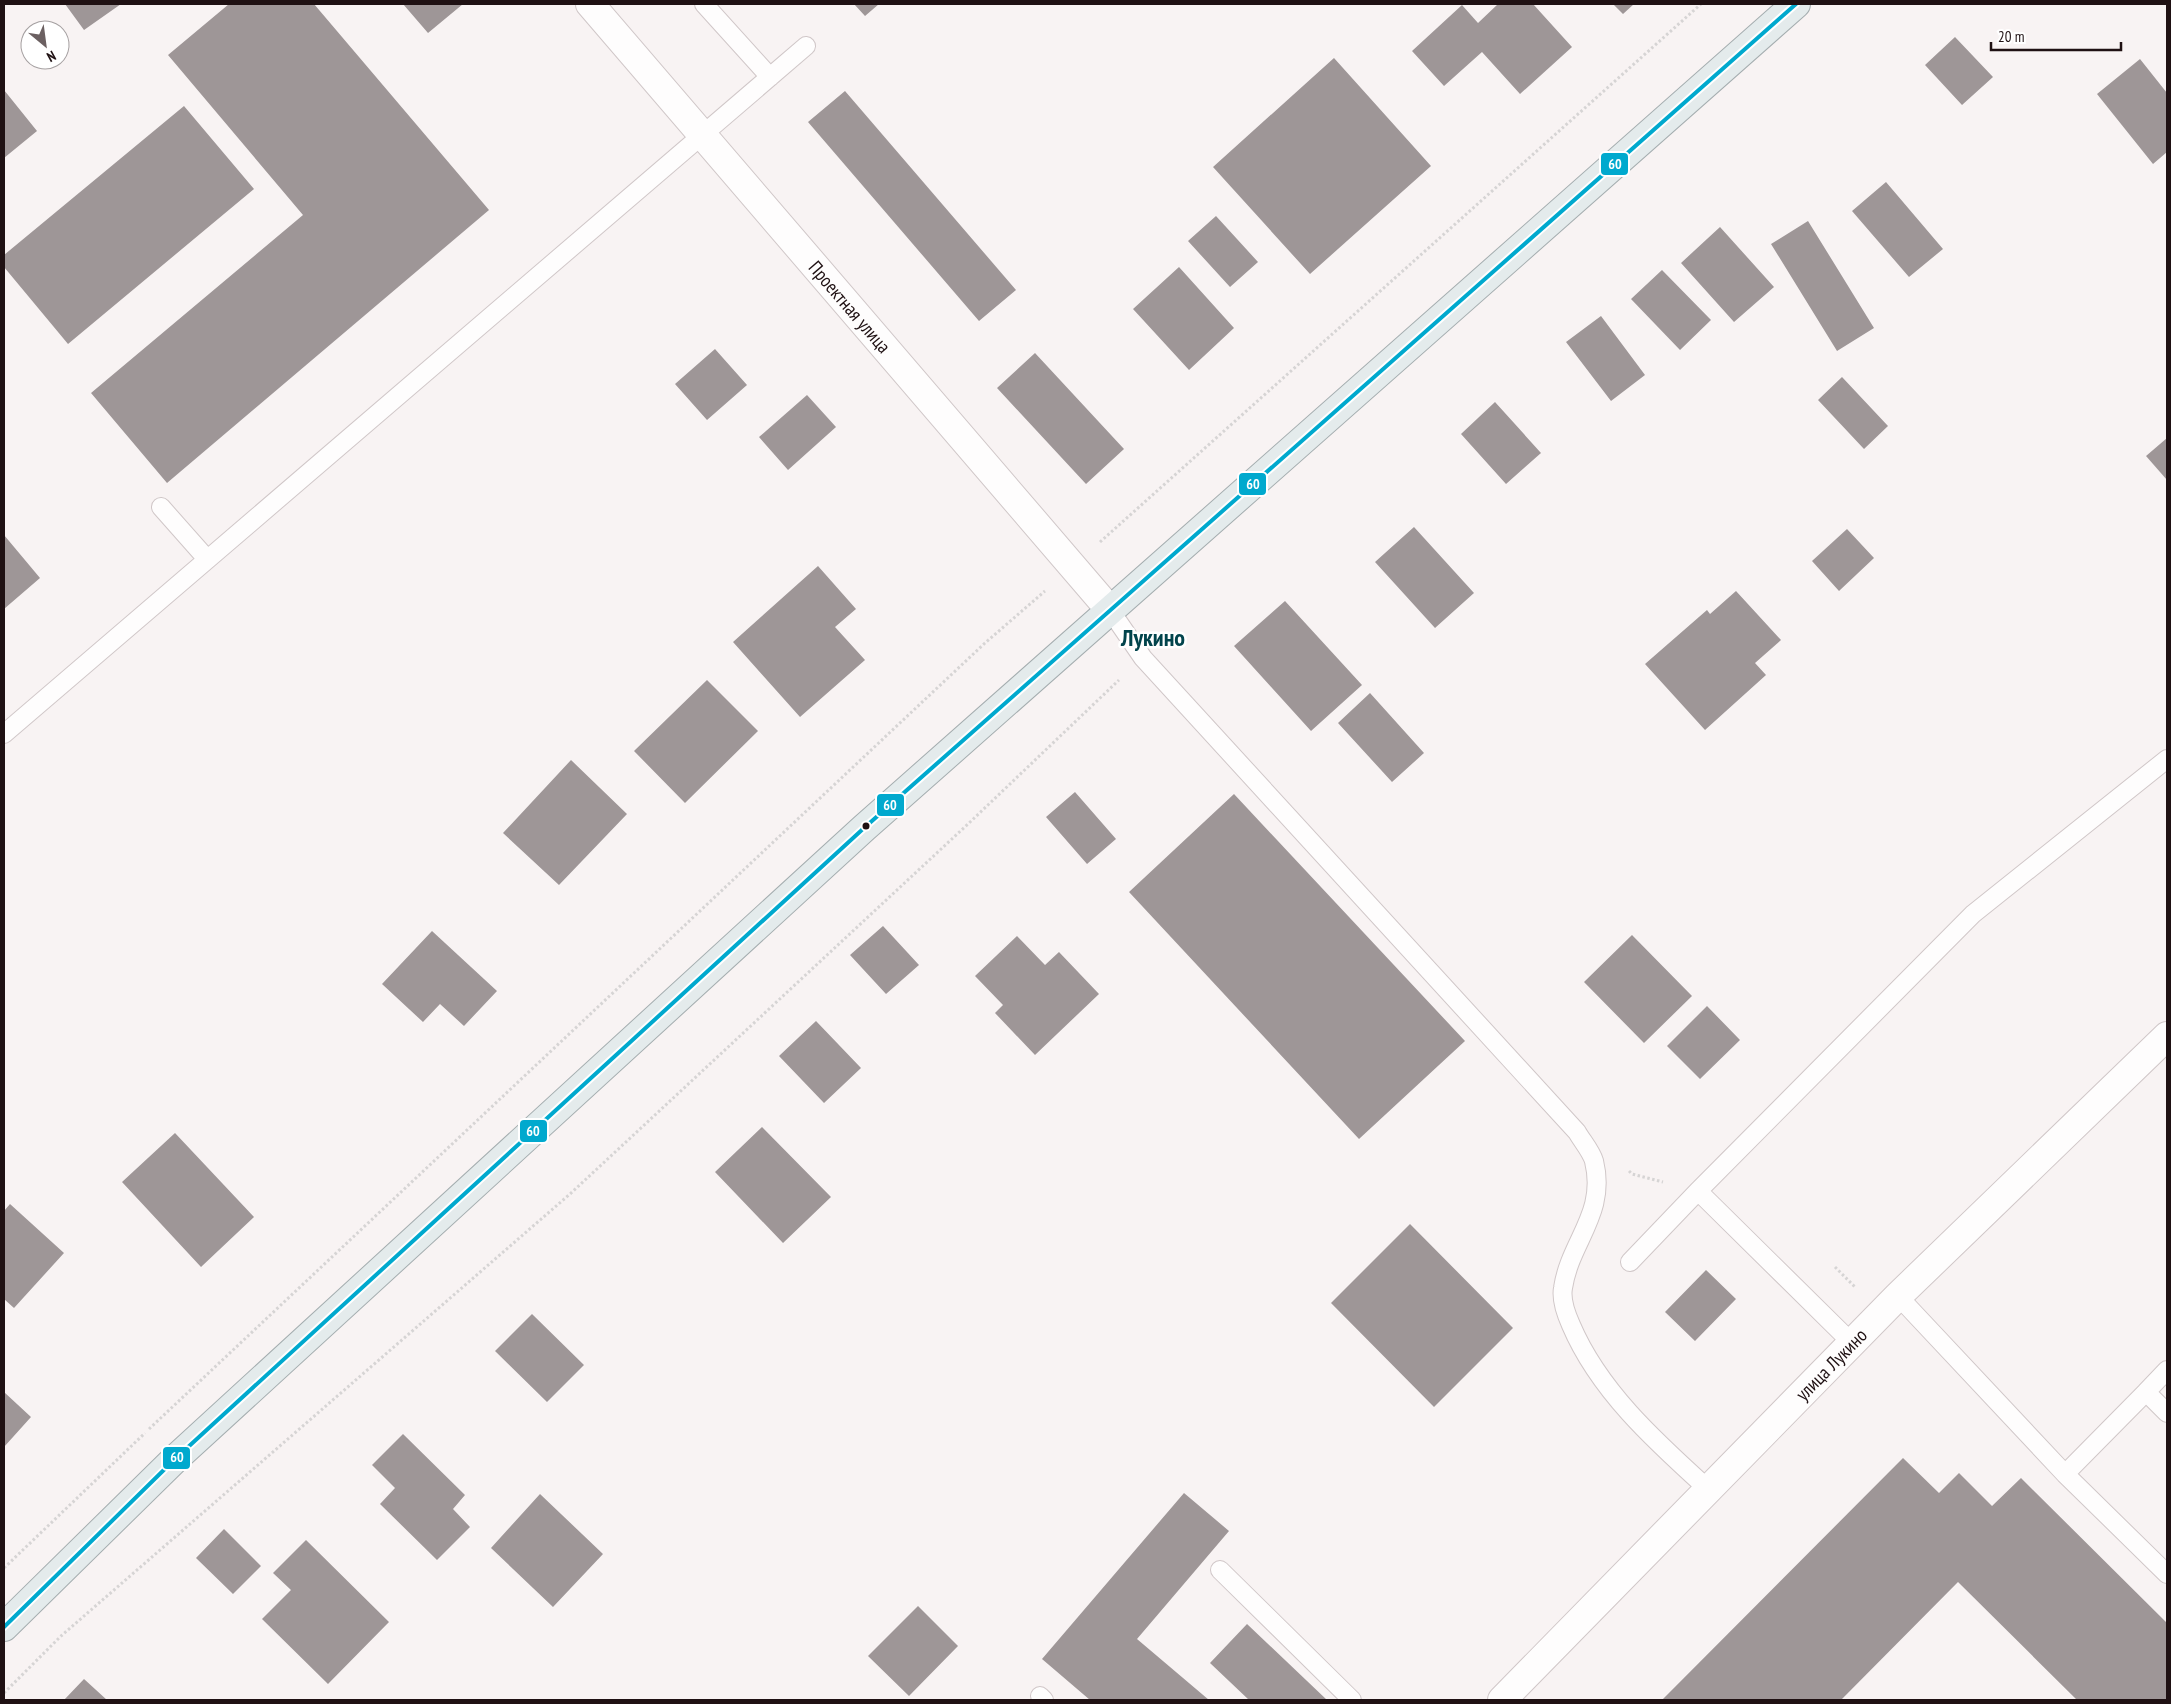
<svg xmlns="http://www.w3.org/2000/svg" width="2171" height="1704" font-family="'PT Sans Narrow',sans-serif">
  <rect width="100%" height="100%" fill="#f8f3f3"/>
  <!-- building -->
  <path fill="#9e9697" d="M65,4H121L84,30Z
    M229,4H314L489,210L167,483L91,393L303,215L168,55Z
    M403,4H463L428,33Z
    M854,4H879L865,16Z
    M1498,4H1533L1572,47L1520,94L1482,52L1444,86L1412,51L1462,5L1478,23Z
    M1613,4H1634L1623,14Z
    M1955,37L1993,77L1962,105L1925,65Z
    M1334,58L1431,166L1310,274L1213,167Z
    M2140,59L2167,93V152L2153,164L2097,94Z
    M4,90L37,131L4,158Z
    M845,91L1016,290L979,321L808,122Z
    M184,106L254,189L68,344L4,267V255Z
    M1886,182L1943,249L1909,277L1852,211Z
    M1216,216L1258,262L1230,287L1188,241Z
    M1808,221L1874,328L1837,351L1771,244Z
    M1720,227L1774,287L1734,322L1681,263Z
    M1179,267L1234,328L1189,370L1133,309Z
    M1662,270L1711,320L1680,350L1631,299Z
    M1601,316L1645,375L1611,401L1566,342Z
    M715,349L747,385L707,420L675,384Z
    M1035,353L1124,449L1086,484L997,388Z
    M1842,377L1888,426L1864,449L1818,400Z
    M807,395L836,427L788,470L759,437Z
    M1495,402L1541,453L1506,484L1461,434Z
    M2167,438V480L2146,456Z
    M1414,527L1474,593L1435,628L1375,562Z
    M1847,529L1874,558L1839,591L1812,561Z
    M4,535L40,578L4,609Z
    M818,566L856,609L835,627L865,660L800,717L733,642Z
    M1736,591L1781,640L1755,663L1766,675L1705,730L1645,664L1707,610L1710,614Z
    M1285,601L1362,685L1311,731L1234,646Z
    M707,680L758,731L685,803L634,751Z
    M1370,693L1424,753L1392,782L1338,723Z
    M571,760L627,814L559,885L503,833Z
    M1075,792L1116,839L1087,864L1046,817Z
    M1234,794L1465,1041L1359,1139L1129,892Z
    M883,926L919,965L886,994L850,955Z
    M432,931L497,991L464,1026L440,1004L423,1022L382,984Z
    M1632,935L1692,996L1644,1043L1584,982Z
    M1017,936L1045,965L1059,952L1099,994L1035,1055L995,1013L1003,1005L975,976Z
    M1707,1006L1740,1040L1700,1079L1667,1046Z
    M816,1021L861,1068L824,1103L779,1056Z
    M762,1127L831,1197L783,1243L715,1172Z
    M175,1133L254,1217L201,1267L122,1182Z
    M10,1204L64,1253L14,1308L4,1299V1211Z
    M1410,1224L1513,1328L1434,1407L1331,1303Z
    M1706,1270L1736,1299L1695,1341L1665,1312Z
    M532,1314L584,1365L547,1402L495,1351Z
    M4,1392L31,1417L4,1447Z
    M403,1434L465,1495L453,1509L470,1527L437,1560L380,1504L395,1488L372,1465Z
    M1903,1458L1939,1493L1959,1473L1992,1506L2021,1478L2167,1623V1700H2077L1958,1582L1841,1700H1662Z
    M1184,1493L1229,1531L1137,1639L1209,1700H1090L1042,1659Z
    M540,1494L603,1554L553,1607L491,1548Z
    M224,1529L261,1566L233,1594L196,1558Z
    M306,1540L389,1622L328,1684L262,1619L291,1590L273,1573Z
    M918,1606L958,1646L909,1696L868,1656Z
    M1247,1624L1327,1700H1249L1210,1663Z
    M84,1679L107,1700H64Z"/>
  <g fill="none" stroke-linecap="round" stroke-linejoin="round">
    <!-- service casing -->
    <g stroke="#d0c7c8" stroke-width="20">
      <path id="service" d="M704,4L770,77
        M161,507L207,559
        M1110,610L1143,658L1577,1132C1582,1141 1591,1151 1594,1161C1607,1214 1570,1241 1563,1288C1561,1299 1566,1314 1571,1325C1599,1391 1656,1442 1709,1490
        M4,734L806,46
        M1698,1191L1852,1343
        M1630,1262L1698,1191L1973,914L2167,759
        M1898,1296L2065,1474L2167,1574
        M2146,1392L2167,1370
        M2065,1474L2146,1392L2167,1413
        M1220,1570L1352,1700
        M1040,1696L1044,1700"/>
    </g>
    <!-- minor casing -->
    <g stroke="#d0c7c8" stroke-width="30">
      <g id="minor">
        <path id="s1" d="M590,4L1110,610"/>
        <path id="s2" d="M1502,1700L1898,1296L2167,1036"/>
      </g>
    </g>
    <!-- primary casing -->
    <g stroke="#a4adaf" stroke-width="30">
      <path id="primary" d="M4,1627L175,1459L864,828L1796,4"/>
    </g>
    <!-- path -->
    <path stroke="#d6d4d4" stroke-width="3" stroke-dasharray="2.5 2.5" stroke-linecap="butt" d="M1100,542L1701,4
      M1629,1171L1632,1174L1663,1182
      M1835,1267L1856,1288
      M149,1429L985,643L1045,591
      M4,1568L145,1433
      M4,1693L61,1636L570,1194L968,824L1119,680"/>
    <!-- service -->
    <use href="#service" stroke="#fefdfd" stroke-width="18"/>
    <!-- minor -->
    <use href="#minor" stroke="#fefdfd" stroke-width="28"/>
    <!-- primary -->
    <use href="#primary" stroke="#e4ebec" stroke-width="28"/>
    <!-- bus-1 casing -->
    <g stroke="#fff" stroke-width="8">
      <path id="bus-1" d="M4,1627L175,1459L864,828L1796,4"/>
    </g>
    <!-- bus-1 -->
    <use href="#bus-1" stroke="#00a9ce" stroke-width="4"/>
  </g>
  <!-- markers -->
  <circle fill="#1f1113" stroke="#fff" stroke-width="2" cx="866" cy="826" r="4.5"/>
  <g text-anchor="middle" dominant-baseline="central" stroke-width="5" stroke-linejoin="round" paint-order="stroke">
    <!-- street labels -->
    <g font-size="19" fill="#1f1113" stroke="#fff">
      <text stroke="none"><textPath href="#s1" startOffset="399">Проектная улица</textPath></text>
      <text stroke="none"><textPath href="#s2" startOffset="470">улица Лукино</textPath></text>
    </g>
    <!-- district labels -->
    <g font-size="24" font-weight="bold" fill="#02444c" stroke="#fff">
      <text x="1153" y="637">Лукино</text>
    </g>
  </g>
  <g stroke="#fff" stroke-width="2">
    <rect x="1600" y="152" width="29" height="24" rx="5" fill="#00a9ce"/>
    <rect x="1238" y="472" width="29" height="24" rx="5" fill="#00a9ce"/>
    <rect x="876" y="793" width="29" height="24" rx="5" fill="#00a9ce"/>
    <rect x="519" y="1119" width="29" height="24" rx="5" fill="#00a9ce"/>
    <rect x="162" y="1446" width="29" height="24" rx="5" fill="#00a9ce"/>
  </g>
  <g font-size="14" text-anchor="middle" font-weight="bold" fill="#fff">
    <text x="1615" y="169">60</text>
    <text x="1253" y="489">60</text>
    <text x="890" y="810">60</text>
    <text x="533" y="1136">60</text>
    <text x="177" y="1462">60</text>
  </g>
  <!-- border -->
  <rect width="2171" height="1704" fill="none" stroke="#1f1113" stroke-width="10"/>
  <!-- north arrow -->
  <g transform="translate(45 45) rotate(151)"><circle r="24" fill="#ffffff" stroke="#a5a0a1"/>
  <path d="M0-4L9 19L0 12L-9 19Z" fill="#6b6061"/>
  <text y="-8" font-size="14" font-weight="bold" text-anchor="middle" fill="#1f1113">N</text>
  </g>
  <!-- scale -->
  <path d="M1991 42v8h130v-8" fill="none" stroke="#1f1113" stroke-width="2.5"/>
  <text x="1998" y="42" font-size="15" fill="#1f1113" stroke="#ffffff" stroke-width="4" paint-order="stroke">20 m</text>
</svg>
